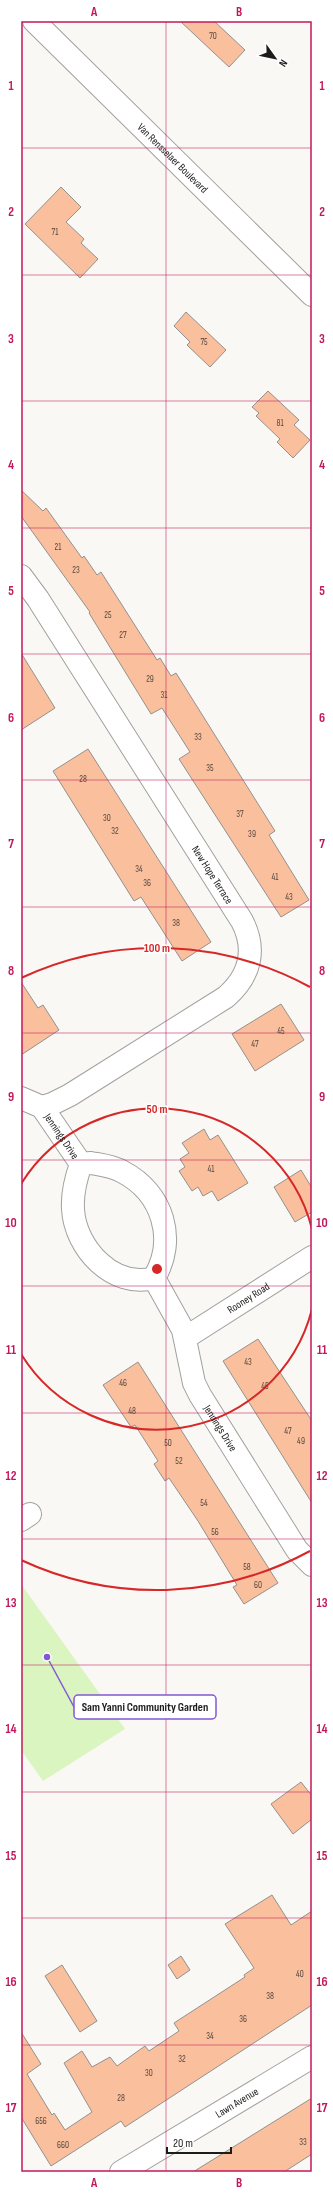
<svg xmlns="http://www.w3.org/2000/svg" width="333" height="2193" font-family="'Sofia Sans Condensed',sans-serif">
  <rect width="100%" height="100%" fill="#f9f8f4"/>
  <!-- green -->
  <path fill="#dbf5c1" d="M21,1584L125,1729L43,1781L21,1750Z"/>
  <!-- building -->
  <path fill="#fac09e" stroke="#94908e" d="M180,21H214L245,50L229,67Z
    M61,187L81,207L66,222L84,239L81,243L98,259L80,278L25,224Z
    M186,312L226,350L210,367L187,345L190,342L174,326Z
    M268,391L299,420L294,425L310,440L293,458L277,442L280,439L256,416L259,413L252,407Z
    M21,490L43,511L46,508L82,558L84,556L97,575L101,572L157,660L160,658L171,676L176,673L275,831L269,835L309,900L281,917L179,759L190,752L162,708L151,714L89,613L90,612L21,516Z
    M21,653L55,708L21,730Z
    M88,749L211,942L182,961L141,897L134,901L53,771Z
    M21,982L38,1008L43,1005L59,1030L21,1055Z
    M281,1004L304,1040L255,1071L232,1034Z
    M204,1129L210,1140L218,1135L248,1183L218,1201L212,1191L203,1196L198,1187L192,1191L179,1171L185,1167L180,1159L189,1153L182,1143Z
    M301,1170L312,1188V1212L295,1222L274,1187Z
    M258,1339L312,1421V1503L223,1361Z
    M138,1362L278,1583L244,1604L233,1587L237,1585L198,1521L169,1478L165,1481L154,1464L158,1461L135,1425L131,1427L103,1385Z
    M301,1782L312,1796V1819L293,1834L271,1804Z
    M272,1895L291,1925L312,1911V2005L125,2127L121,2121L51,2166L21,2117V2032L41,2064L27,2074L52,2115L54,2113L65,2130L92,2112L64,2063L82,2051L92,2067L110,2057L117,2066L145,2046L149,2051L179,2031L174,2023L245,1977L244,1975L254,1968L225,1924Z
    M181,1956L190,1970L177,1979L168,1965Z
    M62,1965L97,2021L80,2032L45,1976Z
    M312,2098V2154L284,2172H193Z"/>
  <g fill="none" stroke-linecap="round" stroke-linejoin="round">
    <!-- minor casing -->
    <g stroke="#a1a09d" stroke-width="24">
      <g id="minor">
        <path id="s1" d="M34,21L312,295"/>
        <path id="s2" d="M21,576L38,599L242,921C257,950 250,976 226,997L70,1095L52,1104L42,1107"/>
        <path id="s3" d="M21,1098L42,1107L81,1164"/>
        <path d="M91,1163C102,1165 113,1166 123,1172C163,1193 177,1240 154,1278C113,1289 75,1248 73,1209C72,1194 76,1178 81,1164Z"/>
        <path id="s4" d="M154,1278L183,1330L194,1383L200,1395L297,1550L312,1565"/>
        <path id="s5" d="M185,1338L312,1257"/>
        <path d="M21,1520L30,1514"/>
        <path id="s6" d="M121,2172L312,2057"/>
      </g>
    </g>
    <!-- minor -->
    <use href="#minor" stroke="#fff" stroke-width="22"/>
  </g>
  <!-- grid -->
  <path fill="none" stroke="#c2185b" stroke-width="1" stroke-opacity="0.55" d="M166,21V2172M21,148H312M21,275H312M21,401H312M21,528H312M21,654H312M21,780H312M21,907H312M21,1033H312M21,1160H312M21,1286H312M21,1413H312M21,1539H312M21,1665H312M21,1792H312M21,1918H312M21,2045H312"/>
  <!-- distance rings -->
  <g fill="none" stroke="#d62828" stroke-width="2">
    <path d="M312 1309A160 160 0 0 1 21 1354M21 1184A160 160 0 0 1 312 1229"/>
    <path d="M310 1551A321 321 0 0 1 21 1560M21 978A321 321 0 0 1 310 987"/>
  </g>
  <g text-anchor="middle" dominant-baseline="central" stroke-width="3" stroke-linejoin="round" paint-order="stroke">
    <!-- number labels -->
    <g font-size="9" fill="#54453c">
      <text x="213" y="36">70</text>
      <text x="55" y="232">71</text>
      <text x="204" y="342">75</text>
      <text x="280" y="423">81</text>
      <text x="58" y="547">21</text>
      <text x="76" y="570">23</text>
      <text x="108" y="615">25</text>
      <text x="123" y="635">27</text>
      <text x="150" y="679">29</text>
      <text x="164" y="695">31</text>
      <text x="198" y="737">33</text>
      <text x="210" y="768">35</text>
      <text x="83" y="779">28</text>
      <text x="240" y="814">37</text>
      <text x="107" y="818">30</text>
      <text x="115" y="831">32</text>
      <text x="252" y="834">39</text>
      <text x="139" y="869">34</text>
      <text x="275" y="877">41</text>
      <text x="147" y="883">36</text>
      <text x="289" y="897">43</text>
      <text x="176" y="923">38</text>
      <text x="281" y="1031">45</text>
      <text x="255" y="1044">47</text>
      <text x="211" y="1169">41</text>
      <text x="248" y="1362">43</text>
      <text x="123" y="1383">46</text>
      <text x="265" y="1386">45</text>
      <text x="132" y="1411">48</text>
      <text x="288" y="1431">47</text>
      <text x="301" y="1441">49</text>
      <text x="168" y="1443">50</text>
      <text x="179" y="1461">52</text>
      <text x="204" y="1503">54</text>
      <text x="215" y="1532">56</text>
      <text x="247" y="1567">58</text>
      <text x="258" y="1585">60</text>
      <text x="300" y="1974">40</text>
      <text x="270" y="1996">38</text>
      <text x="243" y="2019">36</text>
      <text x="210" y="2036">34</text>
      <text x="182" y="2059">32</text>
      <text x="149" y="2073">30</text>
      <text x="121" y="2098">28</text>
      <text x="41" y="2121">656</text>
      <text x="303" y="2142">33</text>
      <text x="63" y="2145">660</text>
    </g>
    <!-- street labels -->
    <g font-size="11" fill="#1c1c1b" stroke="#fff">
      <text stroke="none"><textPath href="#s1" startOffset="195">Van Rensselaer Boulevard</textPath></text>
      <text stroke="none"><textPath href="#s2" startOffset="355">New Hope Terrace</textPath></text>
      <text stroke="none"><textPath href="#s3" startOffset="58">Jennings Drive</textPath></text>
      <text stroke="none"><textPath href="#s5" startOffset="75">Rooney Road</textPath></text>
      <text stroke="none"><textPath href="#s4" startOffset="166">Jennings Drive</textPath></text>
      <text stroke="none"><textPath href="#s6" startOffset="135">Lawn Avenue</textPath></text>
    </g>
  </g>
  <circle cx="157" cy="1269" r="6" fill="#d62828" stroke="#fff" stroke-width="2"/>
  <g font-size="12" text-anchor="middle" font-weight="bold" fill="#d62828" stroke="#fff" stroke-width="3" stroke-linejoin="round" paint-order="stroke">
    <text x="157" y="952">100 m</text>
    <text x="157" y="1113">50 m</text>
  </g>
  <!-- callouts -->
  <path fill="none" stroke="#8358d2" stroke-width="1.5" d="M47 1657L74 1707"/>
  <circle fill="#8358d2" stroke="#fff" stroke-width="1.5" cx="47" cy="1657" r="4"/>
  <rect fill="#fff" stroke="#8358d2" stroke-width="1.5" x="74" y="1695" width="142" height="24" rx="4"/>
  <g font-size="12" text-anchor="middle" font-weight="bold" fill="#1c1c1b">
    <text x="145" y="1711">Sam Yanni Community Garden</text>
  </g>
  <!-- border -->
  <rect width="333" height="2193" fill="none" stroke="#ffffff" stroke-width="44"/>
  <!-- north arrow -->
  <g transform="translate(275 58) rotate(123)" stroke="#ffffff" stroke-width="3" paint-order="stroke">
  <path d="M0-3L7 15L0 10L-7 15Z" fill="#1c1c1b"/>
  <text y="-6" font-size="11" font-weight="bold" text-anchor="middle" fill="#1c1c1b">N</text>
  </g>
  <!-- scale -->
  <path d="M167 2147v6h64v-6" fill="none" stroke="#1c1c1b" stroke-width="2"/>
  <text x="173" y="2147" font-size="12" fill="#1c1c1b" stroke="#ffffff" stroke-width="3" paint-order="stroke">20 m</text>
  <rect x="22" y="22" width="289" height="2149" fill="none" stroke="#c2185b" stroke-width="1.5"/>
  <g font-size="13" text-anchor="middle" font-weight="bold" fill="#c2185b">
    <text x="94" y="16">A</text>
    <text x="239" y="16">B</text>
    <text x="11" y="90">1</text>
    <text x="322" y="90">1</text>
    <text x="11" y="216">2</text>
    <text x="322" y="216">2</text>
    <text x="11" y="343">3</text>
    <text x="322" y="343">3</text>
    <text x="11" y="469">4</text>
    <text x="322" y="469">4</text>
    <text x="11" y="595">5</text>
    <text x="322" y="595">5</text>
    <text x="11" y="722">6</text>
    <text x="322" y="722">6</text>
    <text x="11" y="848">7</text>
    <text x="322" y="848">7</text>
    <text x="11" y="975">8</text>
    <text x="322" y="975">8</text>
    <text x="11" y="1101">9</text>
    <text x="322" y="1101">9</text>
    <text x="11" y="1227">10</text>
    <text x="322" y="1227">10</text>
    <text x="11" y="1354">11</text>
    <text x="322" y="1354">11</text>
    <text x="11" y="1480">12</text>
    <text x="322" y="1480">12</text>
    <text x="11" y="1607">13</text>
    <text x="322" y="1607">13</text>
    <text x="11" y="1733">14</text>
    <text x="322" y="1733">14</text>
    <text x="11" y="1860">15</text>
    <text x="322" y="1860">15</text>
    <text x="11" y="1986">16</text>
    <text x="322" y="1986">16</text>
    <text x="11" y="2112">17</text>
    <text x="322" y="2112">17</text>
    <text x="94" y="2187">A</text>
    <text x="239" y="2187">B</text>
  </g>
</svg>
